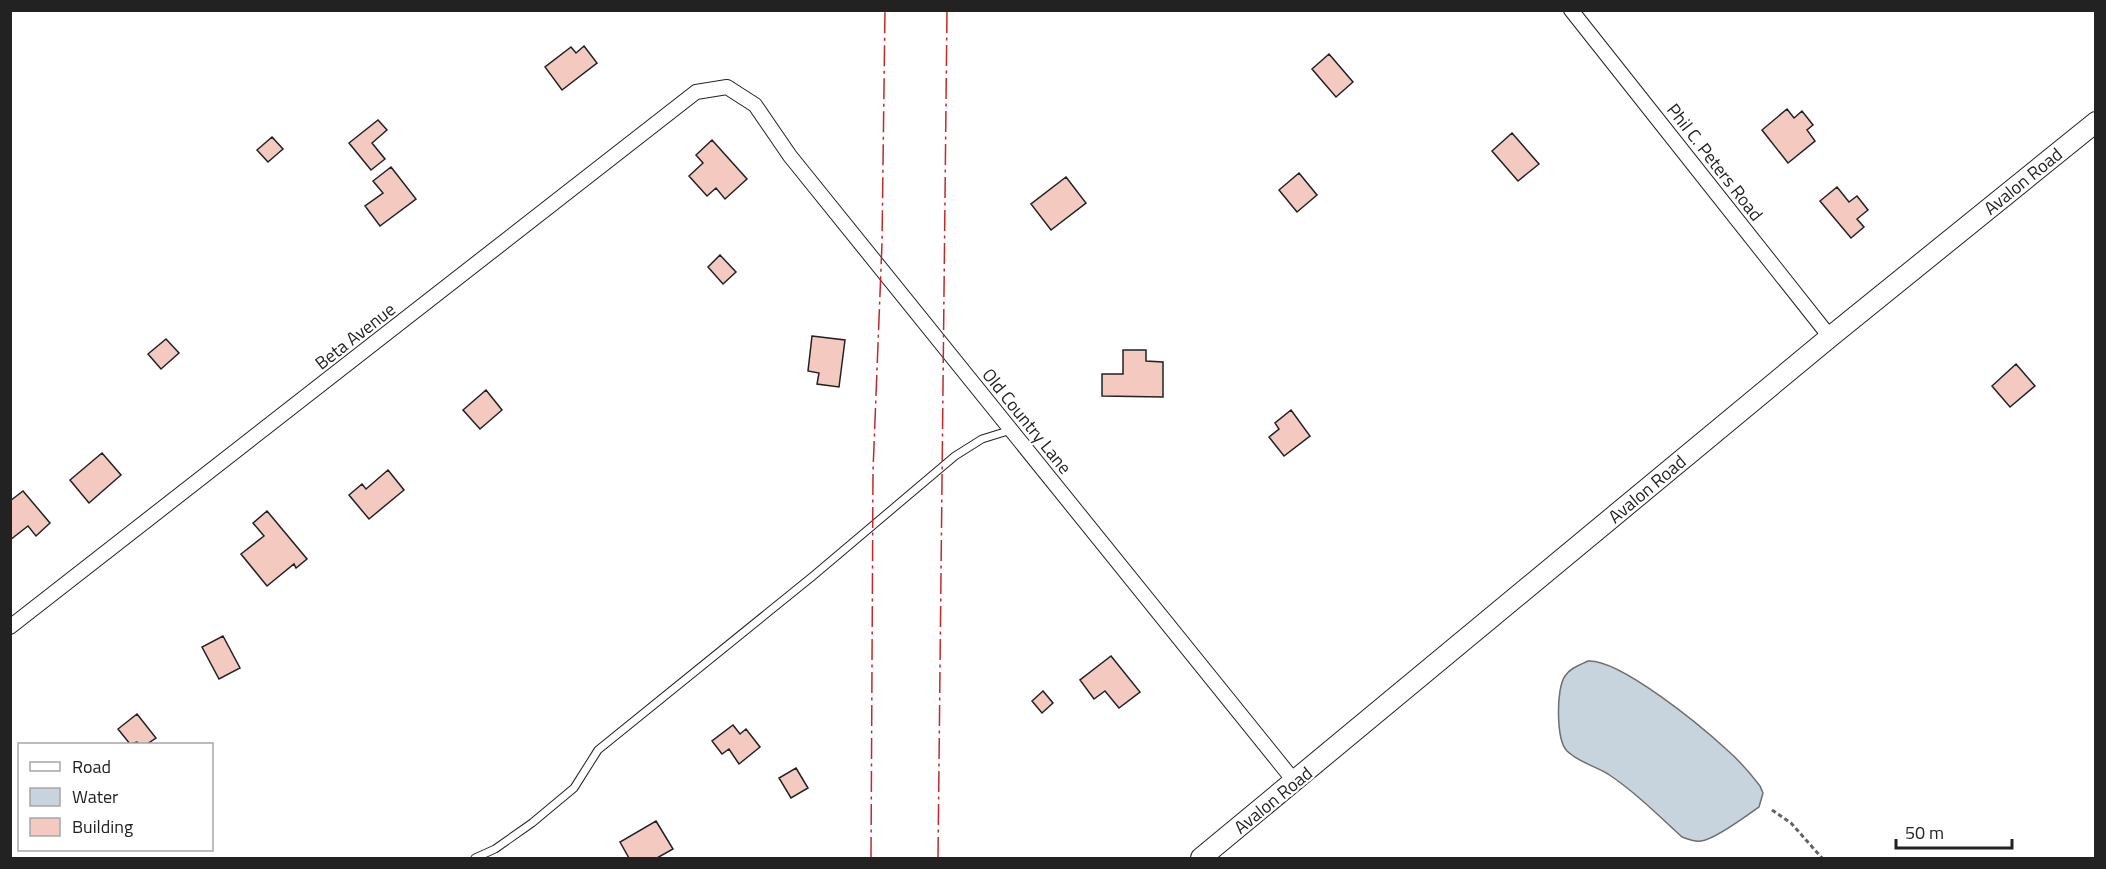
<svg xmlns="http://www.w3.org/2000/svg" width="2106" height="869" font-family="'Titillium Web',sans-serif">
  <rect width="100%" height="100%" fill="#fff"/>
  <!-- water -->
  <path fill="#c7d3dd" stroke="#6f6f6f" stroke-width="1.5" d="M1588,661C1620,659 1701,726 1726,749C1739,760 1750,773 1760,786L1763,793L1759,807C1748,815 1714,840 1701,841C1694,842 1688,839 1682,837C1658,815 1635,792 1608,774C1595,766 1578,762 1567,751C1556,740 1556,688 1565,676C1570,668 1580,665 1588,661Z"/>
  <!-- building -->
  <path fill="#f3c9c0" stroke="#222" stroke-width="1.5" d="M584,46L597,63L562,90L545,67L571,47L576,53Z
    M1329,54L1353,82L1336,97L1312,69Z
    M1787,109L1794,118L1802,111L1813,125L1807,130L1815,141L1788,163L1762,130Z
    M378,120L387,130L372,143L385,159L371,170L349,143Z
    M1512,133L1539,164L1518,181L1492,151Z
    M272,137L283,149L268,162L257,150Z
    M712,140L747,179L725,199L716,188L707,196L689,176L703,163L696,155Z
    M391,167L416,199L380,226L365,206L383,193L373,181Z
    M1299,173L1317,195L1297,212L1279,190Z
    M1066,177L1086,203L1051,230L1031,204Z
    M1837,187L1849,202L1857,196L1868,210L1857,219L1864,227L1851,238L1820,201Z
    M720,255L736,272L723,284L708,267Z
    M812,336L845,340L839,387L817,384L819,373L808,371Z
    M166,339L179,353L161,369L148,354Z
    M1123,350H1146V361L1163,362V397L1102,396V374H1123Z
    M2016,364L2035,386L2010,407L1992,386Z
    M486,390L502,410L480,429L463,410Z
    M1291,410L1310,436L1284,456L1269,437L1279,429L1275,423Z
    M102,453L121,475L89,503L70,480Z
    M388,470L404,490L369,519L349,495L362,484L366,489Z
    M23,491L50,523L36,536L28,526L10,540V501Z
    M267,511L307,559L296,568L294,564L267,586L241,554L264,536L253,523Z
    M223,636L240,668L219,679L202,647Z
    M1111,656L1140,692L1119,708L1105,691L1094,699L1080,680Z
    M1043,691L1053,703L1042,713L1032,701Z
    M137,714L156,738L147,744H139L137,742L130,744L118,729Z
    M733,725L740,734L746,729L760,747L739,764L729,749L722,754L712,741Z
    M796,768L808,788L791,798L779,778Z
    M656,821L673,849L657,858H629L620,842Z"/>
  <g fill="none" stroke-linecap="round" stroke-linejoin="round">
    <!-- lane casing -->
    <g stroke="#222" stroke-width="9">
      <path id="lane" d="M475,858L495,849L532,823L574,788L598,750L813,576L955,456L982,439L1011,430"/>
    </g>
    <!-- street casing -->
    <g stroke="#222" stroke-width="16">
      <path id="street" d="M1571,10L1830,337
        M10,627L696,92L727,87L755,105L790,156L1295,782"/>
    </g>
    <!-- secondary casing -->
    <g stroke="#222" stroke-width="22">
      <path id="secondary" d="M1201,858L1830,337L2096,122"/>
    </g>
    <!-- path -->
    <path stroke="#646464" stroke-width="3" stroke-dasharray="4.5 3" stroke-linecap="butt" d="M1772,810L1791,823L1822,858"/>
    <!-- lane -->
    <use href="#lane" stroke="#fff" stroke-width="7"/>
    <!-- street -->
    <use href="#street" stroke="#fff" stroke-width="14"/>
    <!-- secondary -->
    <use href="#secondary" stroke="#fff" stroke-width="20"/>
    <!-- power -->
    <path stroke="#c62828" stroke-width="1.5" stroke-dasharray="21 4.5 3 4.5" stroke-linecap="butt" d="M871,858L873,471L882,243L885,10
      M938,858L947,10"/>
  </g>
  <g text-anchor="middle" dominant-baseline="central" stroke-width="4.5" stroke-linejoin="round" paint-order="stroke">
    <!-- street labels -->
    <g font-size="18" fill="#222" stroke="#fff">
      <text transform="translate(1715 162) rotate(52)">Phil C. Peters Road</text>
      <text transform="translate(2023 181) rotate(-39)">Avalon Road</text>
      <text transform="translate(355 336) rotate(-38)">Beta Avenue</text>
      <text transform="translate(1027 421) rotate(51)">Old Country Lane</text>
      <text transform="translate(1647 489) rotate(-40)">Avalon Road</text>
      <text transform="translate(1273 800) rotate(-39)">Avalon Road</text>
    </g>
  </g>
  <!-- border -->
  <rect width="2106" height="869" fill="none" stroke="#222222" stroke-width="24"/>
  <!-- legend -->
  <rect x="18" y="743" width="195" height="108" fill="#ffffff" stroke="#a7a7a7" stroke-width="1.5"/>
  <rect x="30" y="762" width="30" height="9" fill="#ffffff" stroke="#a7a7a7" stroke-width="1.5"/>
  <text x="72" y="773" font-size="18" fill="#222222">Road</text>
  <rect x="30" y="788" width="30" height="18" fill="#c7d3dd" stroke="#a7a7a7" stroke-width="1.5"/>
  <text x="72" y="803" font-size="18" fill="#222222">Water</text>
  <rect x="30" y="818" width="30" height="18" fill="#f3c9c0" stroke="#a7a7a7" stroke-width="1.5"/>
  <text x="72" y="833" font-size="18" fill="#222222">Building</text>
  <!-- scale -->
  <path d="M1896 839v9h116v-9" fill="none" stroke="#222222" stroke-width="3"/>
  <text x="1905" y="839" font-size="18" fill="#222222" stroke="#ffffff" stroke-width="4.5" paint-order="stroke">50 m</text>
</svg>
